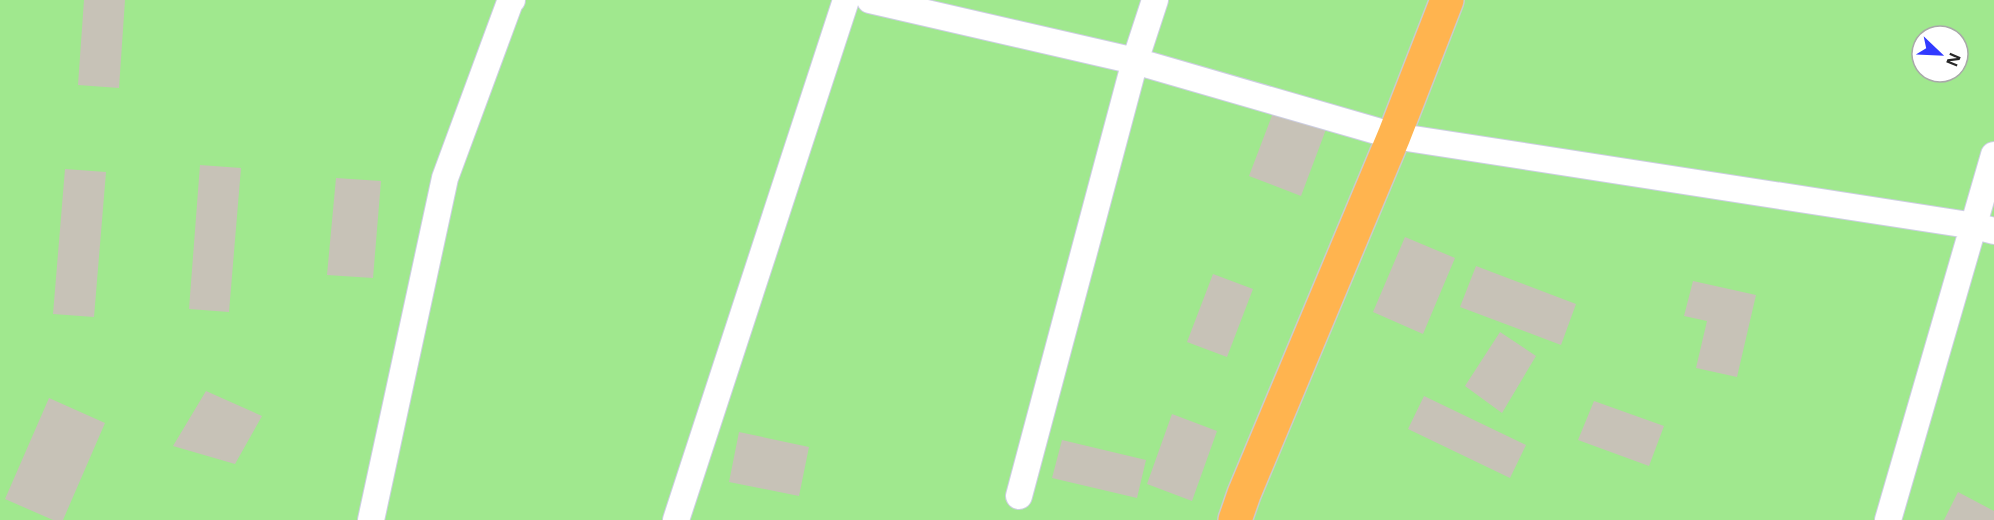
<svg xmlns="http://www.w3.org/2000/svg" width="1994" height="520" font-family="'Noto Sans',sans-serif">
  <rect width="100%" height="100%" fill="#ece6d7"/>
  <!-- green -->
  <path fill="#a0e88e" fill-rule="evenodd" d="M0,0H1994V520H0ZM1922,36H1958V72H1922Z"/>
  <!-- building -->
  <path fill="#c7c2b7" d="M84,0H125L119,88L78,85Z
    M1276,105L1328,124L1301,196L1249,176Z
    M200,165L241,168L229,312L189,309Z
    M65,169L106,172L94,317L53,314Z
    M336,178L381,181L373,278L327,275Z
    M1405,237L1455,258L1423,334L1373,312Z
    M1476,266L1576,304L1561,345L1460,307Z
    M1213,274L1253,289L1227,357L1187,342Z
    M1693,281L1756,295L1737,377L1696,368L1707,321L1684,316Z
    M1500,332L1536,356L1502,413L1465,386Z
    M206,391L262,416L235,464L173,446Z
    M1424,396L1526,445L1510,478L1408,429Z
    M49,398L105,423L63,520H53L5,499Z
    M1594,401L1664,426L1649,466L1578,440Z
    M1172,414L1217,431L1192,501L1147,484Z
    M739,432L809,447L799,496L729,482Z
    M1062,440L1146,460L1137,498L1052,478Z
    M1958,492L1994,511V520H1944Z"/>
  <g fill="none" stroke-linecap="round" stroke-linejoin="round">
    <!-- street casing -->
    <g stroke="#cdcee3" stroke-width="28">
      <path id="street" d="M870,0L1135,61L1394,136L1975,226L1994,231
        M1019,496L1135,61L1155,0
        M371,520L445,178L510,2L512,0
        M676,520L846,0
        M1888,520L1994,155"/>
    </g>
    <!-- highway casing -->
    <g stroke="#cbcbcb" stroke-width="36">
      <path id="highway" d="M1235,520L1244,494L1394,136L1447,0"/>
    </g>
    <!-- street -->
    <use href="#street" stroke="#fff" stroke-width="26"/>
    <!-- highway -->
    <use href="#highway" stroke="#ffb44f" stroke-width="33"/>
  </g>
  <!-- north arrow -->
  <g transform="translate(1940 54) rotate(113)"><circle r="28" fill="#ffffff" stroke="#a9a9a9" stroke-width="1.5"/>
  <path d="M0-4.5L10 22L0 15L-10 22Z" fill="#313aff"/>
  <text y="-9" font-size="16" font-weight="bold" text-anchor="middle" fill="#282828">N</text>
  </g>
</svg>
